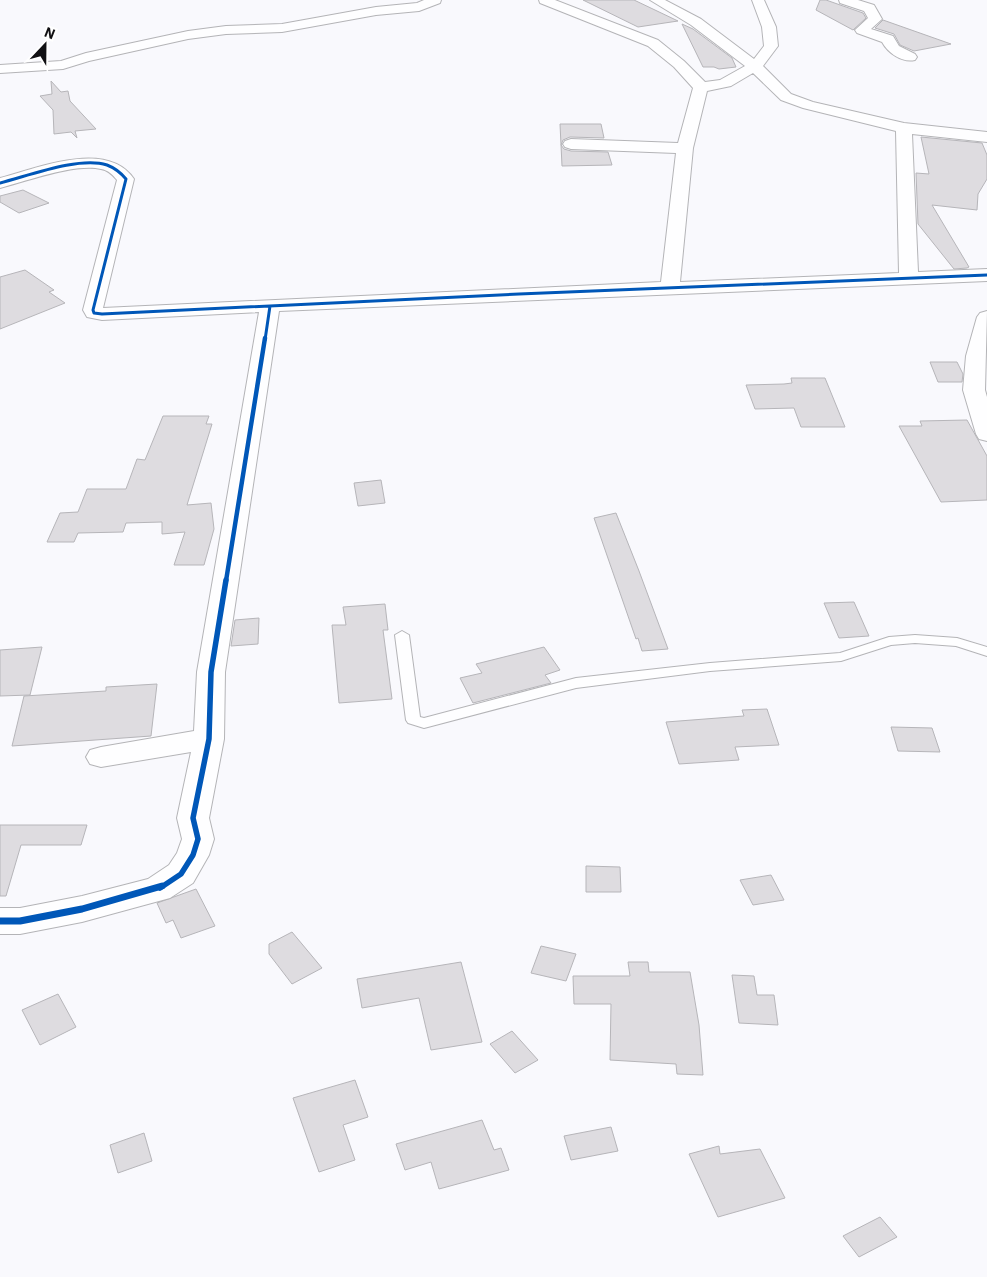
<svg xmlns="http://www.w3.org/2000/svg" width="987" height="1277" font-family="'IBM Plex Sans',sans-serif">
  <rect width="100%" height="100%" fill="#f9f9fd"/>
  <!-- building -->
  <path fill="#dedce0" stroke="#b6b5b9" d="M583,0H634L678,21L638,27Z
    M820,0H826L863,13L866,18L853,30L816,10Z
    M883,20L951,44L914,51L900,45L894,34L875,28Z
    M682,24L693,29L732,58L736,67L719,69L714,67H703Z
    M51,81L61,92L68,91L70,101L96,129L75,131L77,138L71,132L54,134L53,110L40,96L52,94Z
    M560,124H601L604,138L570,137L563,140L561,145L564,149L571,151L608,152L612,165L562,166Z
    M921,137L982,143L987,155V179L978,194L977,210L932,205L969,267L967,268L954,269L918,224L916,173L929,174Z
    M23,190L49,203L19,213L0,202V196Z
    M25,270L54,290L49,292L65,303L0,329V277Z
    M930,362H957L963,374L962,382H938Z
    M791,378H825L845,427H801L794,408L755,409L746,385L784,384L792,383Z
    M163,416H209L206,424H212L187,505L211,503L214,529L204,565H174L185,532L162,534V522L126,523L123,532L78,533L74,542H47L60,513L78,512L87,489H126L137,459L145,460Z
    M967,420L987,456V500L941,502L899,426H922L920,421Z
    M381,480L385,503L358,506L354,483Z
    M616,513L639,571L668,649L642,651L638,638L636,639L594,518Z
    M854,602L869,636L839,638L824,603Z
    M385,604L388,630H383L392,699L339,703L332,625H346L343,607Z
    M259,618L258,644L231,646L235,620Z
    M42,647L30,695L0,696V650Z
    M544,647L560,670L545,675L551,683L473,703L460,678L482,673L476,664Z
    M157,684L151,736L12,746L24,696L106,691V687Z
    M767,709L779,745L735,747L739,760L679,764L666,722L744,716L742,710Z
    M891,727L932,728L940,752L898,751Z
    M0,825H87L81,845H21L6,896H0Z
    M586,866L620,867L621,892H586Z
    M771,875L784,900L753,905L740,880Z
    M196,889L215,926L181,938L173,920L166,923L157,903Z
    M292,932L322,968L292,984L269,954V944Z
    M541,946L576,954L566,981L531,973Z
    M461,962L482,1042L431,1050L419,998L362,1008L357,979Z
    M628,962H648L649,972H690L699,1025L703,1075L677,1074L676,1064L610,1060L611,1004H574L573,976H630Z
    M732,975L754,976L757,995H774L778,1025L739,1023Z
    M58,994L76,1027L40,1045L22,1010Z
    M512,1031L538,1060L515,1073L490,1044Z
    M355,1080L368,1117L343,1125L355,1160L319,1172L293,1098Z
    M482,1120L494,1150L501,1148L509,1170L439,1189L431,1162L405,1170L396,1144Z
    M611,1127L618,1151L571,1160L564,1136Z
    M144,1133L152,1161L118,1173L110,1145Z
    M719,1146L720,1154L760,1149L785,1198L718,1217L689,1154Z
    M880,1217L897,1237L859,1257L843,1236Z"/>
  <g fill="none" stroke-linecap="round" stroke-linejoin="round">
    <!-- lane casing -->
    <g stroke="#b4b4b7" stroke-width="2">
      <path id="lane" d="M402,631L409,635L420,717L424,718L576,678L710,663L840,653L889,637L915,635L957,638L987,647V656L956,646L915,643L891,645L841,661L710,671L576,688L424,728L408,723L406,720L395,635Z"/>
    </g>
    <!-- street casing -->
    <g stroke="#b4b4b7" stroke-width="2">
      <path id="street" d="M424,0H441L440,3L419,11L376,15L282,32L226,34L188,39L89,61L63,69L0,73V65L61,61L86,53L188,31L226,26L282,24L376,7L417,3Z
        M539,0H555L658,40L684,61L705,82L720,80L745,66L691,25L650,0H665L701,19L754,59L764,46L762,27L752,0H764L776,27L778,46L763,66L791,94L813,102L904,123L987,132V142L912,134L918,272L987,269V281L279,311L225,672L224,739L209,818L214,839L209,855L193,883L170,898L82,922L20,934H0V908H20L82,896L148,879L169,865L177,853L182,839L177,818L191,752L101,767L90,764L86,757L90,750L101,747L194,731L197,672L259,312L102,320L87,317L83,310L117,180C113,175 108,170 101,169C75,163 27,181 0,188V178C38,168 107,139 134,179L103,308L661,282L676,153L571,149L565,147L563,144L565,141L571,139L678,143L693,88L674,67L648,46L540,3ZM753,73L781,100L803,108L896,131L899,273L680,282L693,148L707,91L731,86Z
        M839,0H858L874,5L882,19L871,29L893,36L899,46L915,54L917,57L915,60C902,63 888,53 882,42L857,33L855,30L868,18L864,11L840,3Z
        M987,311L985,390L987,397V441L979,439L976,434L963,390L966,356L977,317L980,313Z"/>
    </g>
    <!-- lane -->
    <use href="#lane" fill="#fefeff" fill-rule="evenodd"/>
    <!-- street -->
    <use href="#street" fill="#fefeff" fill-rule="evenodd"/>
    <!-- cycleway-far3 casing -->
    <g stroke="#fff" stroke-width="5">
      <path id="cycleway-far3" d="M0,183C28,176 79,156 107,165C115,168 121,173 126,179L93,310L94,313L102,314L519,294L987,275
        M265,340L270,306"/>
    </g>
    <!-- cycleway-far2 casing -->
    <g stroke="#fff" stroke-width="7">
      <path id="cycleway-far2" d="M226,581L265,338"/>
    </g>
    <!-- cycleway-far1 casing -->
    <g stroke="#fff" stroke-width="9">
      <path id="cycleway-far1" d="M160,888L181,874L193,855L198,839L193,818L209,739L211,672L226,580"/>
    </g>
    <!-- cycleway casing -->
    <g stroke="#fff" stroke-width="10">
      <path id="cycleway" d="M0,921H20L82,909L162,886"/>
    </g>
    <!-- cycleway-far3 -->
    <use href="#cycleway-far3" stroke="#0057b8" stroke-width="3"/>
    <!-- cycleway-far2 -->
    <use href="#cycleway-far2" stroke="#0057b8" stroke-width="4.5"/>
    <!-- cycleway-far1 -->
    <use href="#cycleway-far1" stroke="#0057b8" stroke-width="5.5"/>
    <!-- cycleway -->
    <use href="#cycleway" stroke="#0057b8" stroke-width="7"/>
  </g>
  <!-- north arrow -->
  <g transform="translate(45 45) rotate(22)" stroke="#ffffff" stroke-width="4" paint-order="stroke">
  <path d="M0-4L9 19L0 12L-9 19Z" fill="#111013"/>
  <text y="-8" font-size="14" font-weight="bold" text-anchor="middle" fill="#111013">N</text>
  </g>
</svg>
